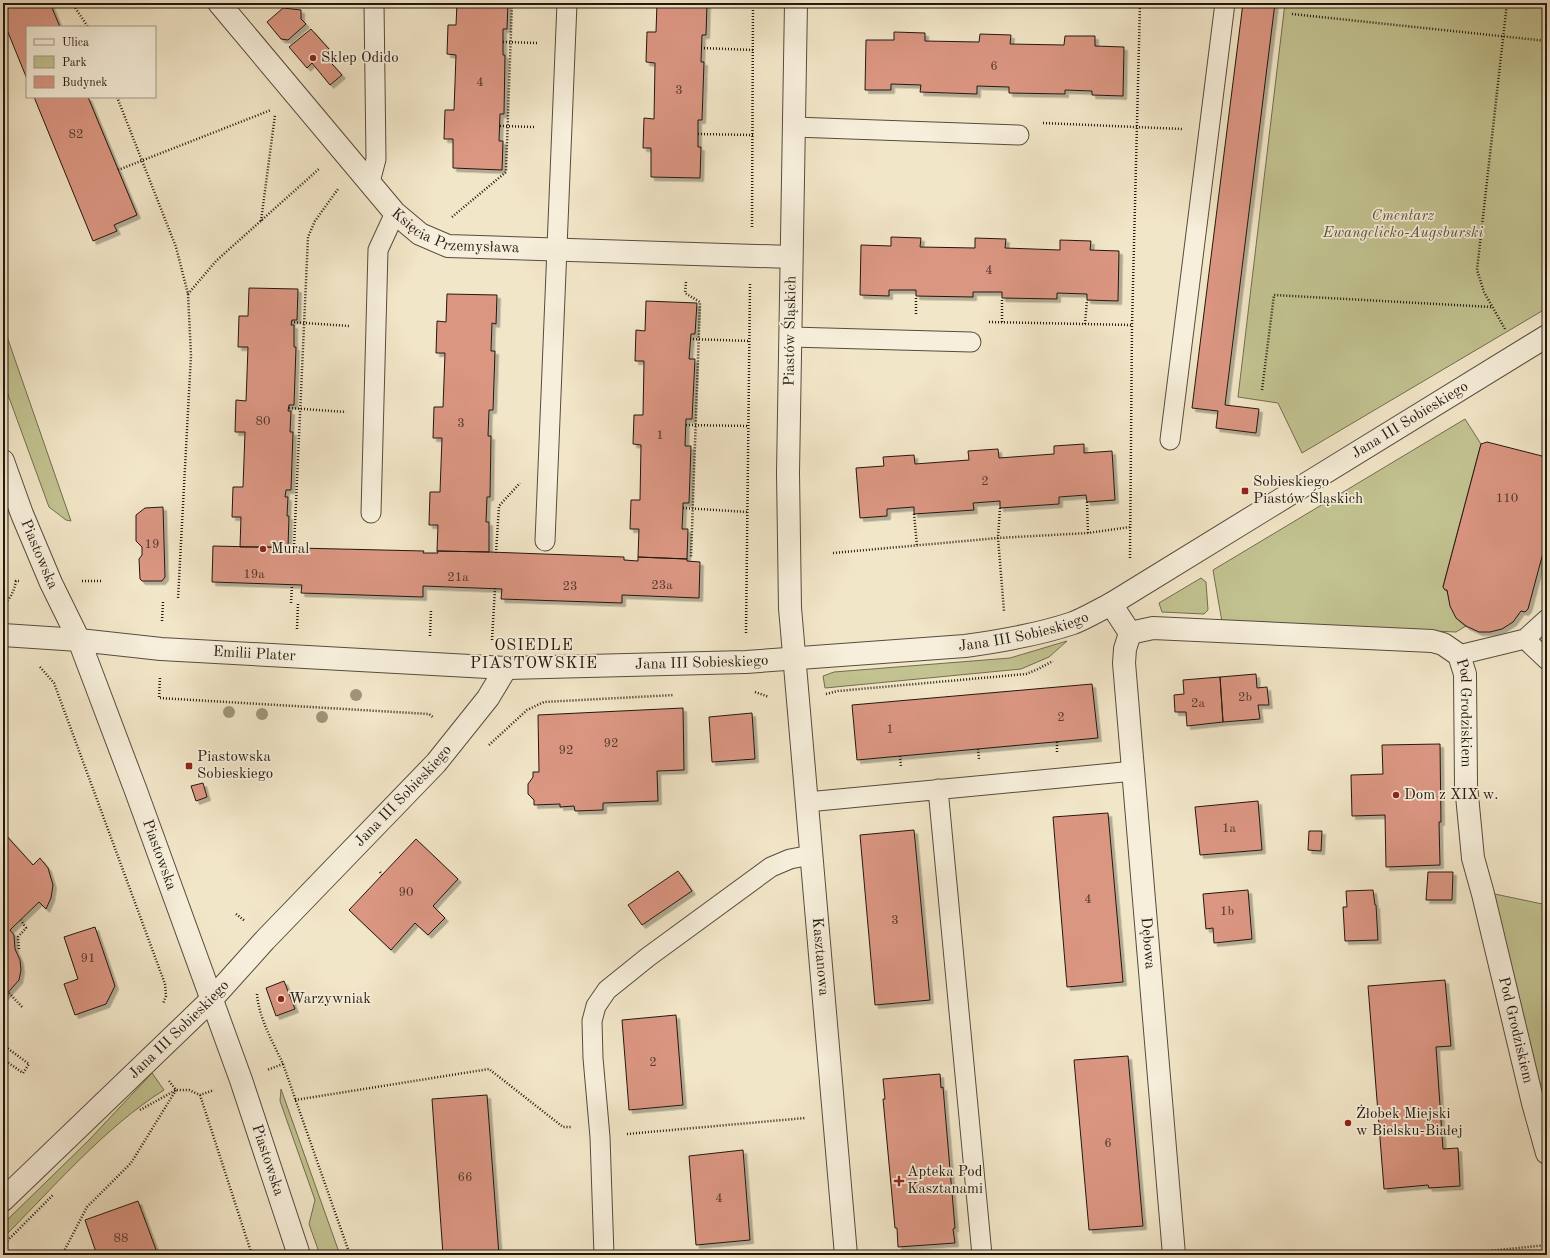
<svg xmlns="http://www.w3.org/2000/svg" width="1550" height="1258" font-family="'Old Standard TT',serif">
  <defs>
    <filter id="shadow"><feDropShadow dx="3.5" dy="3.5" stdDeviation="0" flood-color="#0004"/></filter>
  </defs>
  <rect width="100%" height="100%" fill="#f2e6c8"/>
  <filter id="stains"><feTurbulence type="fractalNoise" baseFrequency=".005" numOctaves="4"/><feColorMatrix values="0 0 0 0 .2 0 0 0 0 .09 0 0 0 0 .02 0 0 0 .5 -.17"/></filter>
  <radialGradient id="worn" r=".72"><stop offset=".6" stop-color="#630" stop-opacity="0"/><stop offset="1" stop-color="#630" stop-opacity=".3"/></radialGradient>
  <!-- green -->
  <path fill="#c2c391" stroke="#726e50" d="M1285,3H1547V308L1302,453L1278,403L1238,397Z
    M3,325L71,521L66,520L49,507L3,381Z
    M1465,419L1481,444L1443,586L1445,590H1447C1450,606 1453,615 1466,626L1456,632L1222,622L1213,570Z
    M1201,578L1206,582L1208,610L1204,614L1162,612L1159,603Z
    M1067,641L1049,657L1021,669L825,688L823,676L834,672L1010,658Z
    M1490,893L1547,905V1128Z
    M152,1073L164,1090C105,1127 53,1188 3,1238V1224L89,1140Z
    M281,1089L340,1255H320L309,1224L315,1200L280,1101Z"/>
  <!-- building -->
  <path fill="#db9682" stroke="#22180f" filter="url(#shadow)" d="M21,3H27L28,7L38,3H50L60,27H27V79L3,20V10Z
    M457,3H508L507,29H503V55H505L504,114H500L499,141H503L502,170L453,168V139H444L445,110H454L456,55L447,54L448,25H456Z
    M657,3H707L706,35H702L701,62H704L702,120H698V147H701L700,178L651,177V148H643L644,118L654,119L655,63L646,62L647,32H656Z
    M1243,3H1275L1225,405L1259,409L1256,433L1216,428L1218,411L1192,408Z
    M283,8L301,10V19L306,24L288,40L281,39L267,22Z
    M311,29L329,49L323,54L342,75L330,85L312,63L307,68L289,47Z
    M894,32L925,33V41L979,42L980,34L1011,35L1010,44L1064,45L1065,36H1095V46L1124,47L1123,96L1092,95V91L1065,90V94L1009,93V87L977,86V94L920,92L921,85L891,84V90H865L866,40H894Z
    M34,97H88L137,215L114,225L117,231L93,241Z
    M891,237L921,238L920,247L975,248V238L1006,239L1005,248L1060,250V240L1091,241L1090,250L1119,251L1118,301L1087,300V294L1057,293V299L1002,298V292H973V297L916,296V290H889V296L860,295L861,245L891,246Z
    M249,288L298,289L297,320H292L291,325H294V347H296L294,405H289L288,411H291L290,432H293L291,490H286L285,497H288L287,516H289L288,547H240L241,517H232L233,487H243L245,432H235L236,400L246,401L248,347H238L239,316H248Z
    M447,294L497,295L496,324L492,323L491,351H495L493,410H489L488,436H491L490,497H487L486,522H489V552L437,551L438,525H429L430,492H440L442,438H433L434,407H443L445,353H436L437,321L446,322Z
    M646,301L697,303L695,334H691L689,359H695L692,419H686L685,446H691L689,503H683V508L682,529H688L687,559L638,557L639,529H630L631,500H640L641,445L633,444L634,415H643L644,361H635L636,330L645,331Z
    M1487,442L1542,456V457L1547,459V538L1528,609L1525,612L1521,611L1513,622L1502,629L1490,632H1479L1466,626L1456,618L1450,606L1447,590H1445L1443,587L1481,444Z
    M1084,444V453L1112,451L1115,500L1087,502L1086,495L1059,497V504L1000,508V501L973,503L974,510L914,514V507L887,509V516L860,518L856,468L884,466L883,457L914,455L915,464L969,460L968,451L998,449L999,458L1054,454V446Z
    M163,507L165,577L162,581H142L140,579L139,559L142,555V547L136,541V515L145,508Z
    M213,546L424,551L423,553H438L437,551L489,552L624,557V560L638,561V557L687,559V561L700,562L699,598L622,595V603L501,599L502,589L423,586V597L301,593L302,585L212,582Z
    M1256,674L1257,688L1267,687L1269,705H1258L1260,719L1223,722L1220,677Z
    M1220,677L1223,722L1187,726L1186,712H1175L1174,695L1184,694L1183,680Z
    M1092,684L1098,738L857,760L852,705Z
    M683,708L684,770L657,771L658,801L603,803V810L575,811L574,806L560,807V804L534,805V800L528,794V784L533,777V772H539L538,715Z
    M752,713L755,759L712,762L709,717Z
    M1440,744L1441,822H1439L1440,865L1386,867L1385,815L1352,816L1351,775L1383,774L1382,745Z
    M203,783L207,797L196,801L191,786Z
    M1258,801L1262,850L1200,855L1195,807Z
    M1108,813L1123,982L1067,987L1053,817Z
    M914,830L930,1000L875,1005L860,835Z
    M1309,831H1322L1321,851L1308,850Z
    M3,832L33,865L40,858L48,868L53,885L51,898L46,909L39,902L10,930L14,935L15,949L20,960L21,970L19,980L3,998Z
    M416,839L458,879L433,906L445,918L428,935L415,923L391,950L349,910Z
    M678,871L692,891L642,925L628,905Z
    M1428,872H1453L1452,900H1426Z
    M1248,890L1252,939L1214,943L1213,928L1206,929L1203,894Z
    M1373,890L1375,905H1376L1378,940L1345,941L1343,907H1347L1346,891Z
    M95,927L115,986L106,1004L75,1015L64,984L78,979L64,937Z
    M1445,980L1451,1046L1436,1047L1443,1149L1458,1148L1460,1186L1429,1188L1428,1185L1384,1189L1368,986Z
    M284,981L295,1009L276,1016L266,988Z
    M676,1015L683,1105L629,1110L622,1020Z
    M1128,1056L1143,1226L1089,1230L1074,1060Z
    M940,1074L941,1088L943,1087L955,1228L953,1229L955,1243L898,1247L897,1228H895L883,1099H885L883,1079Z
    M487,1095L499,1255H443L432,1099Z
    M743,1150L750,1240L696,1245L689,1156Z
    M138,1201L158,1255H97L85,1220Z"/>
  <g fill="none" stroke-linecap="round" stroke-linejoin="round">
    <!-- service casing -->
    <g stroke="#564c3d" stroke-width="21">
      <path id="service" d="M794,127L1019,135
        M370,182L376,159L374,3
        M791,337L971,342
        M1170,440L1225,3
        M371,513L378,250L395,213
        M545,541L567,3
        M1525,639L1547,619
        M1459,655L1525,639L1547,660
        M938,789L982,1255
        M807,802L1134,771
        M604,1255L600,1137L593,1058L592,1021L596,1006L607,990L648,957L771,867L790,859L811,855"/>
    </g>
    <!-- minor casing -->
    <g stroke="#564c3d" stroke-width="24">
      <g id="minor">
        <path id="s1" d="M219,3L395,213L420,234L448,246L791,257"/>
        <path id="s2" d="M796,3L788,473L790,608L846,1255"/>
        <path id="s3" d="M1111,604L1130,633L1153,628L1432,641L1443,644L1459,655L1465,674L1466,785L1473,858L1483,894L1533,1103L1547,1153"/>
        <path id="s4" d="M1130,633L1125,649L1124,663L1174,1255"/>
        <path id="s5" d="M3,635L79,640L161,649L506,668L746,662L965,646C1001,641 1038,635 1073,623C1086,618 1099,610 1111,604L1547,336"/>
        <path id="s6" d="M3,1200L211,1000L265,940L436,763L488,698L506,668"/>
      </g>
    </g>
    <!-- tertiary casing -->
    <g stroke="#564c3d" stroke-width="24">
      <g id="tertiary">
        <path id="s7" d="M3,461L22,514L51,583L79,640L136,791L241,1080L299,1255"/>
      </g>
    </g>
    <!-- path -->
    <path stroke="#22180f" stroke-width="2.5" stroke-dasharray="1 2" stroke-linecap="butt" d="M72,3L88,27
      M1292,14L1547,41
      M503,42L538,43
      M701,48L753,50
      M117,97L176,247L188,294L191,355L178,599
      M1043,123L1182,129
      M500,126L535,127
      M698,134L753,135
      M118,170L271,110
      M452,217L506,172L512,3
      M261,221L275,115
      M752,227L753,3
      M686,282L685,293L700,302L691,558
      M188,294L216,261L320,168
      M916,314V296
      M291,322L349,326
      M989,322L1132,325
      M1002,322V298
      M1085,324L1087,300
      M1505,329L1484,292L1477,270L1507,3
      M690,339L750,341
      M1262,390L1274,295L1491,307
      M289,408L346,412
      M686,425L749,426
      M1087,502L1088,533
      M683,508L747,512
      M1000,508L998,538L1004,611
      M914,514L917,546
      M294,547L308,237L315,221L338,189
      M496,553L499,506L520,483
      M833,553L998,538L1088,533L1130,527
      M1130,558L1132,325L1140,3
      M82,581H101
      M291,603L292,585
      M3,605C11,598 14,591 16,581H19
      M162,621L163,602
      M297,629L298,603
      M746,633L750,284
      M430,636L431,610
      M492,640L495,588
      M40,667L54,683L165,984L166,996L163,1004
      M160,678L159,698L429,714L434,718
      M755,692L769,697
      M826,694L838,691L1026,674L1036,670L1053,661
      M1057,742V752
      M489,745L527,710L544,702L674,695
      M978,749L979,759
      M900,756L901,767
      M380,872L382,875
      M236,914L245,921
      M19,949L18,937L26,928L21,920
      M9,993L23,1008
      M257,994C259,1019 273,1042 283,1064L267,1070
      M3,1045L29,1064L23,1073L3,1059
      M283,1064L350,1255
      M169,1081L176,1090
      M200,1095L252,1255
      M295,1100L489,1069L563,1127H572
      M140,1110L176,1090H189L200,1095L214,1090
      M627,1134L805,1118
      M3,1245L53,1195
      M62,1255L87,1207L131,1163L176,1090
      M1450,1255L1547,1245"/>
    <!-- service -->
    <use href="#service" stroke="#f7efdb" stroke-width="19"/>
    <!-- minor -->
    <use href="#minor" stroke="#f7efdb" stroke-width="22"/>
    <!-- tertiary -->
    <use href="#tertiary" stroke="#f7efdb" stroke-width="22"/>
  </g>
  <!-- trees -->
  <g fill="#9e967b">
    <circle cx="356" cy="695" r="6"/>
    <circle cx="229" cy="712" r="6"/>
    <circle cx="262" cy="714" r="6"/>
    <circle cx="322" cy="717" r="6"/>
  </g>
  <!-- markers -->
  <g fill="#8f2418" stroke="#f7efdb" stroke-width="1.5">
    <circle cx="313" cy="58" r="4"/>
    <rect x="1241" y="487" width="8" height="8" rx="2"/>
    <circle cx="263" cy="549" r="4"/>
    <rect x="185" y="762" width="8" height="8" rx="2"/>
    <circle cx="1396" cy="795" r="4"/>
    <circle cx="281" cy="999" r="4"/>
    <circle cx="1348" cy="1123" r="4"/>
    <path d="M897 1175h4v4h4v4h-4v4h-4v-4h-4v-4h4z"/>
  </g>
  <g text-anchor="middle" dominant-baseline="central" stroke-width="3.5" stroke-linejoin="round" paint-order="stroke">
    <!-- number labels -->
    <g font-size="13" fill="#50382c">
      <text x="994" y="66">6</text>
      <text x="480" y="82">4</text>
      <text x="679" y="90">3</text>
      <text x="76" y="134">82</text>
      <text x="989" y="270">4</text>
      <text x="263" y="421">80</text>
      <text x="461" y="423">3</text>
      <text x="660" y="435">1</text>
      <text x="985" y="481">2</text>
      <text x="1507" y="498">110</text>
      <text x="152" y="544">19</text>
      <text x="254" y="574">19a</text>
      <text x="458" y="577">21a</text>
      <text x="662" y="585">23a</text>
      <text x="570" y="586">23</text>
      <text x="1245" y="697">2b</text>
      <text x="1198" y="703">2a</text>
      <text x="1061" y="717">2</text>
      <text x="890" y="729">1</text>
      <text x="611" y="743">92</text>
      <text x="566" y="750">92</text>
      <text x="1229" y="828">1a</text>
      <text x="406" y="892">90</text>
      <text x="1088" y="899">4</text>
      <text x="1227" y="911">1b</text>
      <text x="895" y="920">3</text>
      <text x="88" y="958">91</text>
      <text x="653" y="1062">2</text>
      <text x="1108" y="1143">6</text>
      <text x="465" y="1177">66</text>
      <text x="719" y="1198">4</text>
      <text x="121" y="1238">88</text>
    </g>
    <!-- poi labels -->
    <g font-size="15" fill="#22180f" stroke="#f7efdb" text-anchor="start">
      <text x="321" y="58">Sklep Odido</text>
      <text x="1253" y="482">Sobieskiego<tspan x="1253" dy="17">Piastów Śląskich</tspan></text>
      <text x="271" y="549">Mural</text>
      <text x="197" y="757">Piastowska<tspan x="197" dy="17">Sobieskiego</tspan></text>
      <text x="1404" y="795">Dom z XIX w.</text>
      <text x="289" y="999">Warzywniak</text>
      <text x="1356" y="1114">Żłobek Miejski<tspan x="1356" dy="17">w Bielsku-Białej</tspan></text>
      <text x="907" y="1172">Apteka Pod<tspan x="907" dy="17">Kasztanami</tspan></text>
    </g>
    <!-- park labels -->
    <g font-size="15" font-style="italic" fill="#5a543c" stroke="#f7efdb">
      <text x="1403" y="216">Cmentarz<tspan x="1403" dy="17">Ewangelicko-Augsburski</tspan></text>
    </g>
    <!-- street labels -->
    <g font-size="15" fill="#22180f" stroke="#f7efdb">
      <text stroke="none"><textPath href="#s1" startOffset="340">Księcia Przemysława</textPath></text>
      <text transform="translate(791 331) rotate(-89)">Piastów Śląskich</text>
      <text stroke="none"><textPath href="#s5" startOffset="1468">Jana III Sobieskiego</textPath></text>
      <text stroke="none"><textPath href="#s7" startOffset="100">Piastowska</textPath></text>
      <text stroke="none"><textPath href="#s5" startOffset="1024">Jana III Sobieskiego</textPath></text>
      <text stroke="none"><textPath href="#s5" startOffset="252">Emilii Plater</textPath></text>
      <text stroke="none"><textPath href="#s5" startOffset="700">Jana III Sobieskiego</textPath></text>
      <text stroke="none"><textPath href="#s3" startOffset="427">Pod Grodziskiem</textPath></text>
      <text stroke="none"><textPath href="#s6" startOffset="569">Jana III Sobieskiego</textPath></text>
      <text stroke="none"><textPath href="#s7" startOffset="424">Piastowska</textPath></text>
      <text stroke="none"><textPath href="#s4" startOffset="312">Dębowa</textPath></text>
      <text stroke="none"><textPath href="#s2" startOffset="955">Kasztanowa</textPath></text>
      <text stroke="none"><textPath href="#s6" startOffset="245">Jana III Sobieskiego</textPath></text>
      <text stroke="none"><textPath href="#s3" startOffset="750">Pod Grodziskiem</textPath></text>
      <text stroke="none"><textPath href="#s7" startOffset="748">Piastowska</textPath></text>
    </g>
    <!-- neighbourhood labels -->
    <g font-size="16" letter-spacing="1" fill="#22180f" stroke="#f7efdb">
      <text x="534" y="646">OSIEDLE<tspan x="534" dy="18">PIASTOWSKIE</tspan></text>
    </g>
  </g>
  <!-- margin -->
  <rect width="1550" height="1258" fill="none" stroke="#f2e6c8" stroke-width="16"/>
  <rect x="4" y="4" width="1542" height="1250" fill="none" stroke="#22180f" stroke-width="2"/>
  <rect x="8" y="8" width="1534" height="1242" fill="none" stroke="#22180f"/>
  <!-- legend -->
  <rect x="26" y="26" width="130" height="72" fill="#f7efdb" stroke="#a29989"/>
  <rect x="34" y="39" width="20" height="6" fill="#f7efdb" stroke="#a29989"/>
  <text x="62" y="46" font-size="12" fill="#22180f">Ulica</text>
  <rect x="34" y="56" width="20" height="12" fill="#c2c391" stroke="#a29989"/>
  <text x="62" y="66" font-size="12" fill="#22180f">Park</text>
  <rect x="34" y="76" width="20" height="12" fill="#db9682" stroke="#a29989"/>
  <text x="62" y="86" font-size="12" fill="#22180f">Budynek</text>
  <rect width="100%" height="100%" filter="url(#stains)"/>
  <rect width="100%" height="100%" fill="url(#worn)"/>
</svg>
